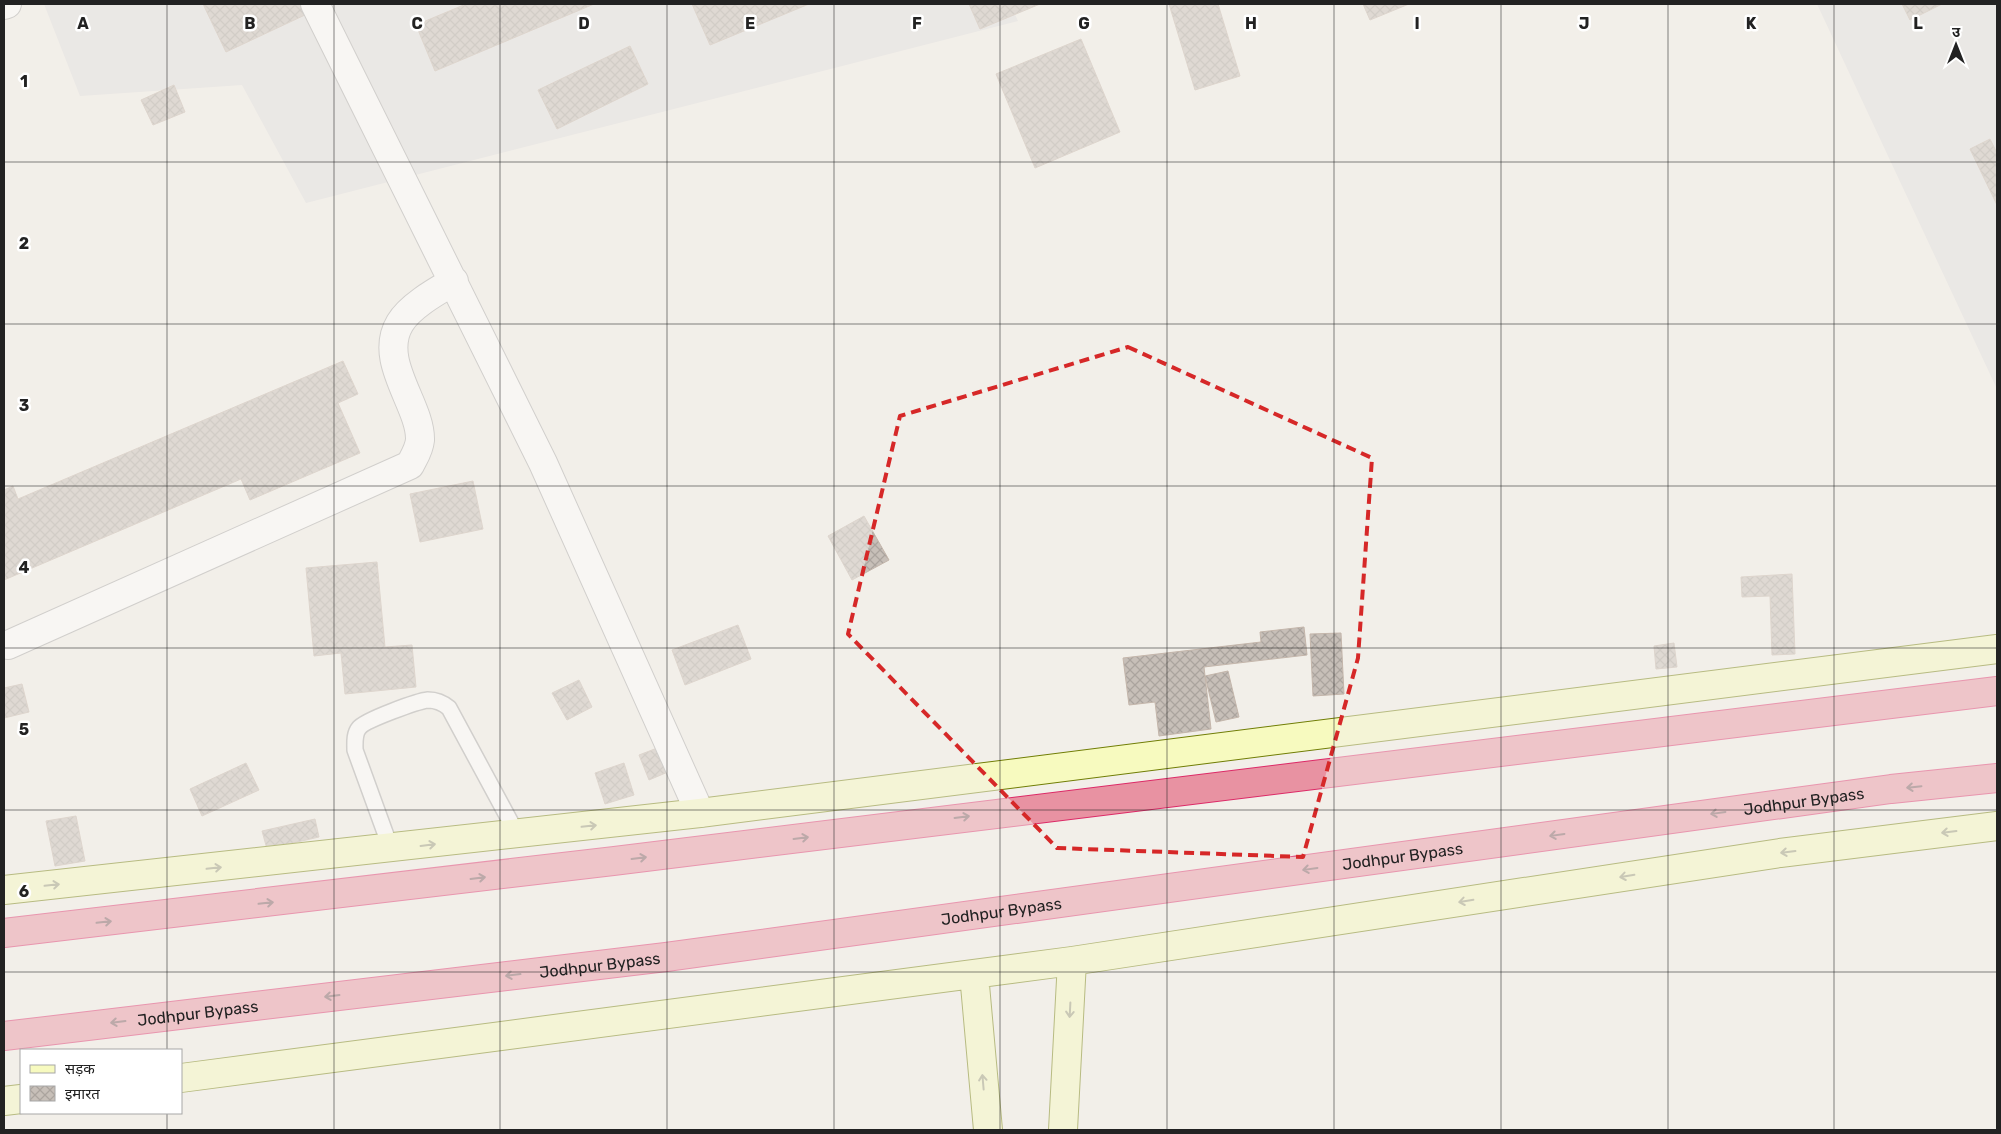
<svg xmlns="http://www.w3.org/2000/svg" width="2001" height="1134" font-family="Rubik,'Noto Sans Devanagari',sans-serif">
  <defs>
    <pattern id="building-cross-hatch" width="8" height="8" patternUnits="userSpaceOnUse" patternTransform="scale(1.25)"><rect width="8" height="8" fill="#c7bfb8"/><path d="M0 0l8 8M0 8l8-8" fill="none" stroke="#aba49e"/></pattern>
  </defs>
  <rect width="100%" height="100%" fill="#f2efe9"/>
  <!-- residential -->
  <path fill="#e0dfdf" d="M44,4H1010L1018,21L306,203L242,85L80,96Z
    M1817,4H1997V389Z"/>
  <!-- building -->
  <path fill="url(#building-cross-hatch)" stroke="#c4b6ab" d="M203,4H302L307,14L226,52Z
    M466,4H594L435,71L416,25Z
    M692,4H809L710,45Z
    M969,4H1040L980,29Z
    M1169,4H1218L1240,76L1195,90Z
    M1363,4H1409L1370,20Z
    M1902,4H1942L1910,20Z
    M1081,39L1120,132L1035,168L996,74Z
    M630,46L648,84L557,129L538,90Z
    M174,85L185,112L153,125L141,100Z
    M1990,139L1997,153V205L1970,149Z
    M343,361L358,394L338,403L360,453L250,500L241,479L4,580V490L13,486L18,499Z
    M473,481L483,529L420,542L410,494Z
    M864,516L889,560L852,580L828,536Z
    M377,562L385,647L412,645L416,687L345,694L341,653L314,656L306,568Z
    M1792,574L1795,654L1772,655L1770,596L1742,597L1741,577Z
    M738,625L751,659L685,685L672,650Z
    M1304,627L1307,655L1204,667L1211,729L1159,736L1155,702L1129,705L1123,658L1261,642L1260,632Z
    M1341,633L1344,694L1313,696L1310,634Z
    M1674,643L1677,667L1656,669L1654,646Z
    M1228,671L1239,717L1216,722L1205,676Z
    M579,680L592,707L567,720L552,693Z
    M22,684L29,712L4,718V688Z
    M665,745L675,769L649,780L639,755Z
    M246,763L259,790L202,816L190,789Z
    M624,763L634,795L605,804L595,773Z
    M76,816L85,861L55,866L46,821Z
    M315,819L319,837L267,849L262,831Z"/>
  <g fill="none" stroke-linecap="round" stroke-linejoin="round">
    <!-- lane casing -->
    <g stroke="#a9a9a9" stroke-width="18">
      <path id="lane" d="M391,849L355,750C355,743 354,734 359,728C365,720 418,701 428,700C437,700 443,703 449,708L517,834"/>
    </g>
    <!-- street casing -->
    <g stroke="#a9a9a9" stroke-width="30">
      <path id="street" d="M315,4L543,463L700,813
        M4,5L7,4
        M8,645L410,465C414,457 419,450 420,440C421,405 377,361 400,323C410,306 437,291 454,281"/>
    </g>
    <!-- secondary casing -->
    <g stroke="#707d05" stroke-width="30">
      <path id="secondary" d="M4,890L700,813L1997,649
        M974,974L988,1130
        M181,1078L1072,961L1780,853L1997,826
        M4,1101L21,1099
        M1063,1130L1072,961"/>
    </g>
    <!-- highway casing -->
    <g stroke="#dc2a67" stroke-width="30">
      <g id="highway">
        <path d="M4,933C669,858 1332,769 1997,691"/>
        <path id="s1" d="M4,1036L666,957L1891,789L1997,778"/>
      </g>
    </g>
    <!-- lane -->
    <use href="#lane" stroke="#fff" stroke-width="15"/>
    <!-- street -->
    <use href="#street" stroke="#fff" stroke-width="28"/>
    <!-- secondary -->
    <use href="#secondary" stroke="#f7fabf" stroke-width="28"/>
    <!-- highway -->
    <use href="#highway" stroke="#e892a2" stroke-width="28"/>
  </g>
  <!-- one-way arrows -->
  <defs><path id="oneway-shaft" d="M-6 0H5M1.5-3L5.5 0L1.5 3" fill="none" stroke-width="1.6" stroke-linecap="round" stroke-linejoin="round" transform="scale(1.25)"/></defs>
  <g stroke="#7b545c">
    <use href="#oneway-shaft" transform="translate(1914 787) rotate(174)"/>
    <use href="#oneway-shaft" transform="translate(1718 813) rotate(172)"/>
    <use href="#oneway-shaft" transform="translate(962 817) rotate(-7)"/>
    <use href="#oneway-shaft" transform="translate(1557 835) rotate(172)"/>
    <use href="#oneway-shaft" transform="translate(801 838) rotate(-7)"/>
    <use href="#oneway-shaft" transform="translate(639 858) rotate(-7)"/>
    <use href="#oneway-shaft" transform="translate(1310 869) rotate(172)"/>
    <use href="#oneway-shaft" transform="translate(478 878) rotate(-7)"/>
    <use href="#oneway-shaft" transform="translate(266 903) rotate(-6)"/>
    <use href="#oneway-shaft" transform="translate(104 922) rotate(-6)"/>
    <use href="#oneway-shaft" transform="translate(513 975) rotate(173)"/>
    <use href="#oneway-shaft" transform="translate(332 996) rotate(173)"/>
    <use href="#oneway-shaft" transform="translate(118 1022) rotate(173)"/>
  </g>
  <g stroke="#979978">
    <use href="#oneway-shaft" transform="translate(589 826) rotate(-6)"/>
    <use href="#oneway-shaft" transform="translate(1949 832) rotate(173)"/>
    <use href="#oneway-shaft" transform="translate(428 845) rotate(-7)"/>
    <use href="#oneway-shaft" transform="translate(1788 852) rotate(173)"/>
    <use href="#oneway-shaft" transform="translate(214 868) rotate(-6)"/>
    <use href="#oneway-shaft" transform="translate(1627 876) rotate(171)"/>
    <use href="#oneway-shaft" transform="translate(52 885) rotate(-6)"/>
    <use href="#oneway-shaft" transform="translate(1466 901) rotate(171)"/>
    <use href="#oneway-shaft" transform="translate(1070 1010) rotate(93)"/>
    <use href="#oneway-shaft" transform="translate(983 1082) rotate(-95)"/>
  </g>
  <!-- marked area -->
  <path d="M0 0H2001V1134H0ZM1128,347L1372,458L1358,658L1303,857L1057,848L848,634L900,416Z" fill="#f2efe9" fill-opacity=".55" fill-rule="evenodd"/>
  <path fill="none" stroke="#d62828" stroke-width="4" stroke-dasharray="10 6" stroke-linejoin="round" d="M1128,347L1372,458L1358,658L1303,857L1057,848L848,634L900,416Z"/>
  <!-- grid -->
  <path fill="none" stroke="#222" stroke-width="1" stroke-opacity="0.55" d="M167,4V1050M334,4V1130M500,4V1130M667,4V1130M834,4V1130M1000,4V1130M1167,4V1130M1334,4V1130M1501,4V1130M1668,4V1130M1834,4V1130M4,162H1997M4,324H1997M4,486H1997M4,648H1997M4,810H1997M4,972H1997M167,1113V1130"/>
  <g text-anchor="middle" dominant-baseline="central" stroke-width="5" stroke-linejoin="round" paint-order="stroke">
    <!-- street labels -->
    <g font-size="16" fill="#222" stroke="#fff">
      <text stroke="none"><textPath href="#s1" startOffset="1815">Jodhpur Bypass</textPath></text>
      <text stroke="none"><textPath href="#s1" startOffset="1410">Jodhpur Bypass</textPath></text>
      <text stroke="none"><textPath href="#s1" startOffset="1005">Jodhpur Bypass</textPath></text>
      <text stroke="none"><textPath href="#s1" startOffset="600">Jodhpur Bypass</textPath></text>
      <text stroke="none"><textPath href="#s1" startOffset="195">Jodhpur Bypass</textPath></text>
    </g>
  </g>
  <g font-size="16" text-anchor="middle" font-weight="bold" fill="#222" stroke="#fff" stroke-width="5" stroke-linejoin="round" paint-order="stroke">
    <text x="83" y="29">A</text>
    <text x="250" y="29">B</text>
    <text x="417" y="29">C</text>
    <text x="584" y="29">D</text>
    <text x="750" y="29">E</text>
    <text x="917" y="29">F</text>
    <text x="1084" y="29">G</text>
    <text x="1251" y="29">H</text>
    <text x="1417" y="29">I</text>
    <text x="1584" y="29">J</text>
    <text x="1751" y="29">K</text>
    <text x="1918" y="29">L</text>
    <text x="24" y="87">1</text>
    <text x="24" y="249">2</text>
    <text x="24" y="411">3</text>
    <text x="24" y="573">4</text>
    <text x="24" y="735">5</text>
    <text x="24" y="897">6</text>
  </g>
  <!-- border -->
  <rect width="2001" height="1134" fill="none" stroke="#222222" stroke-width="10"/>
  <!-- legend -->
  <rect x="20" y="1049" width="162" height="65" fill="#ffffff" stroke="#a7a7a7"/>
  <rect x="30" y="1065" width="25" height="8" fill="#f7fabf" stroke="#a7a7a7"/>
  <text x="65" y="1074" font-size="15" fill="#222222">सड़क</text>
  <rect x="30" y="1086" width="25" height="15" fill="url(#building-cross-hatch)" stroke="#a7a7a7"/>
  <text x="65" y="1099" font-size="15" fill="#222222">इमारत</text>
  <!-- north arrow -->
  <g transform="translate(1956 45)" stroke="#ffffff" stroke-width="4" paint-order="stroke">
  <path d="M0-4L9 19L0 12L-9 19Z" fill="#222222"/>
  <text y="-8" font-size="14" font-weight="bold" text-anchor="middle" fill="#222222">उ</text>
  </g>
</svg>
